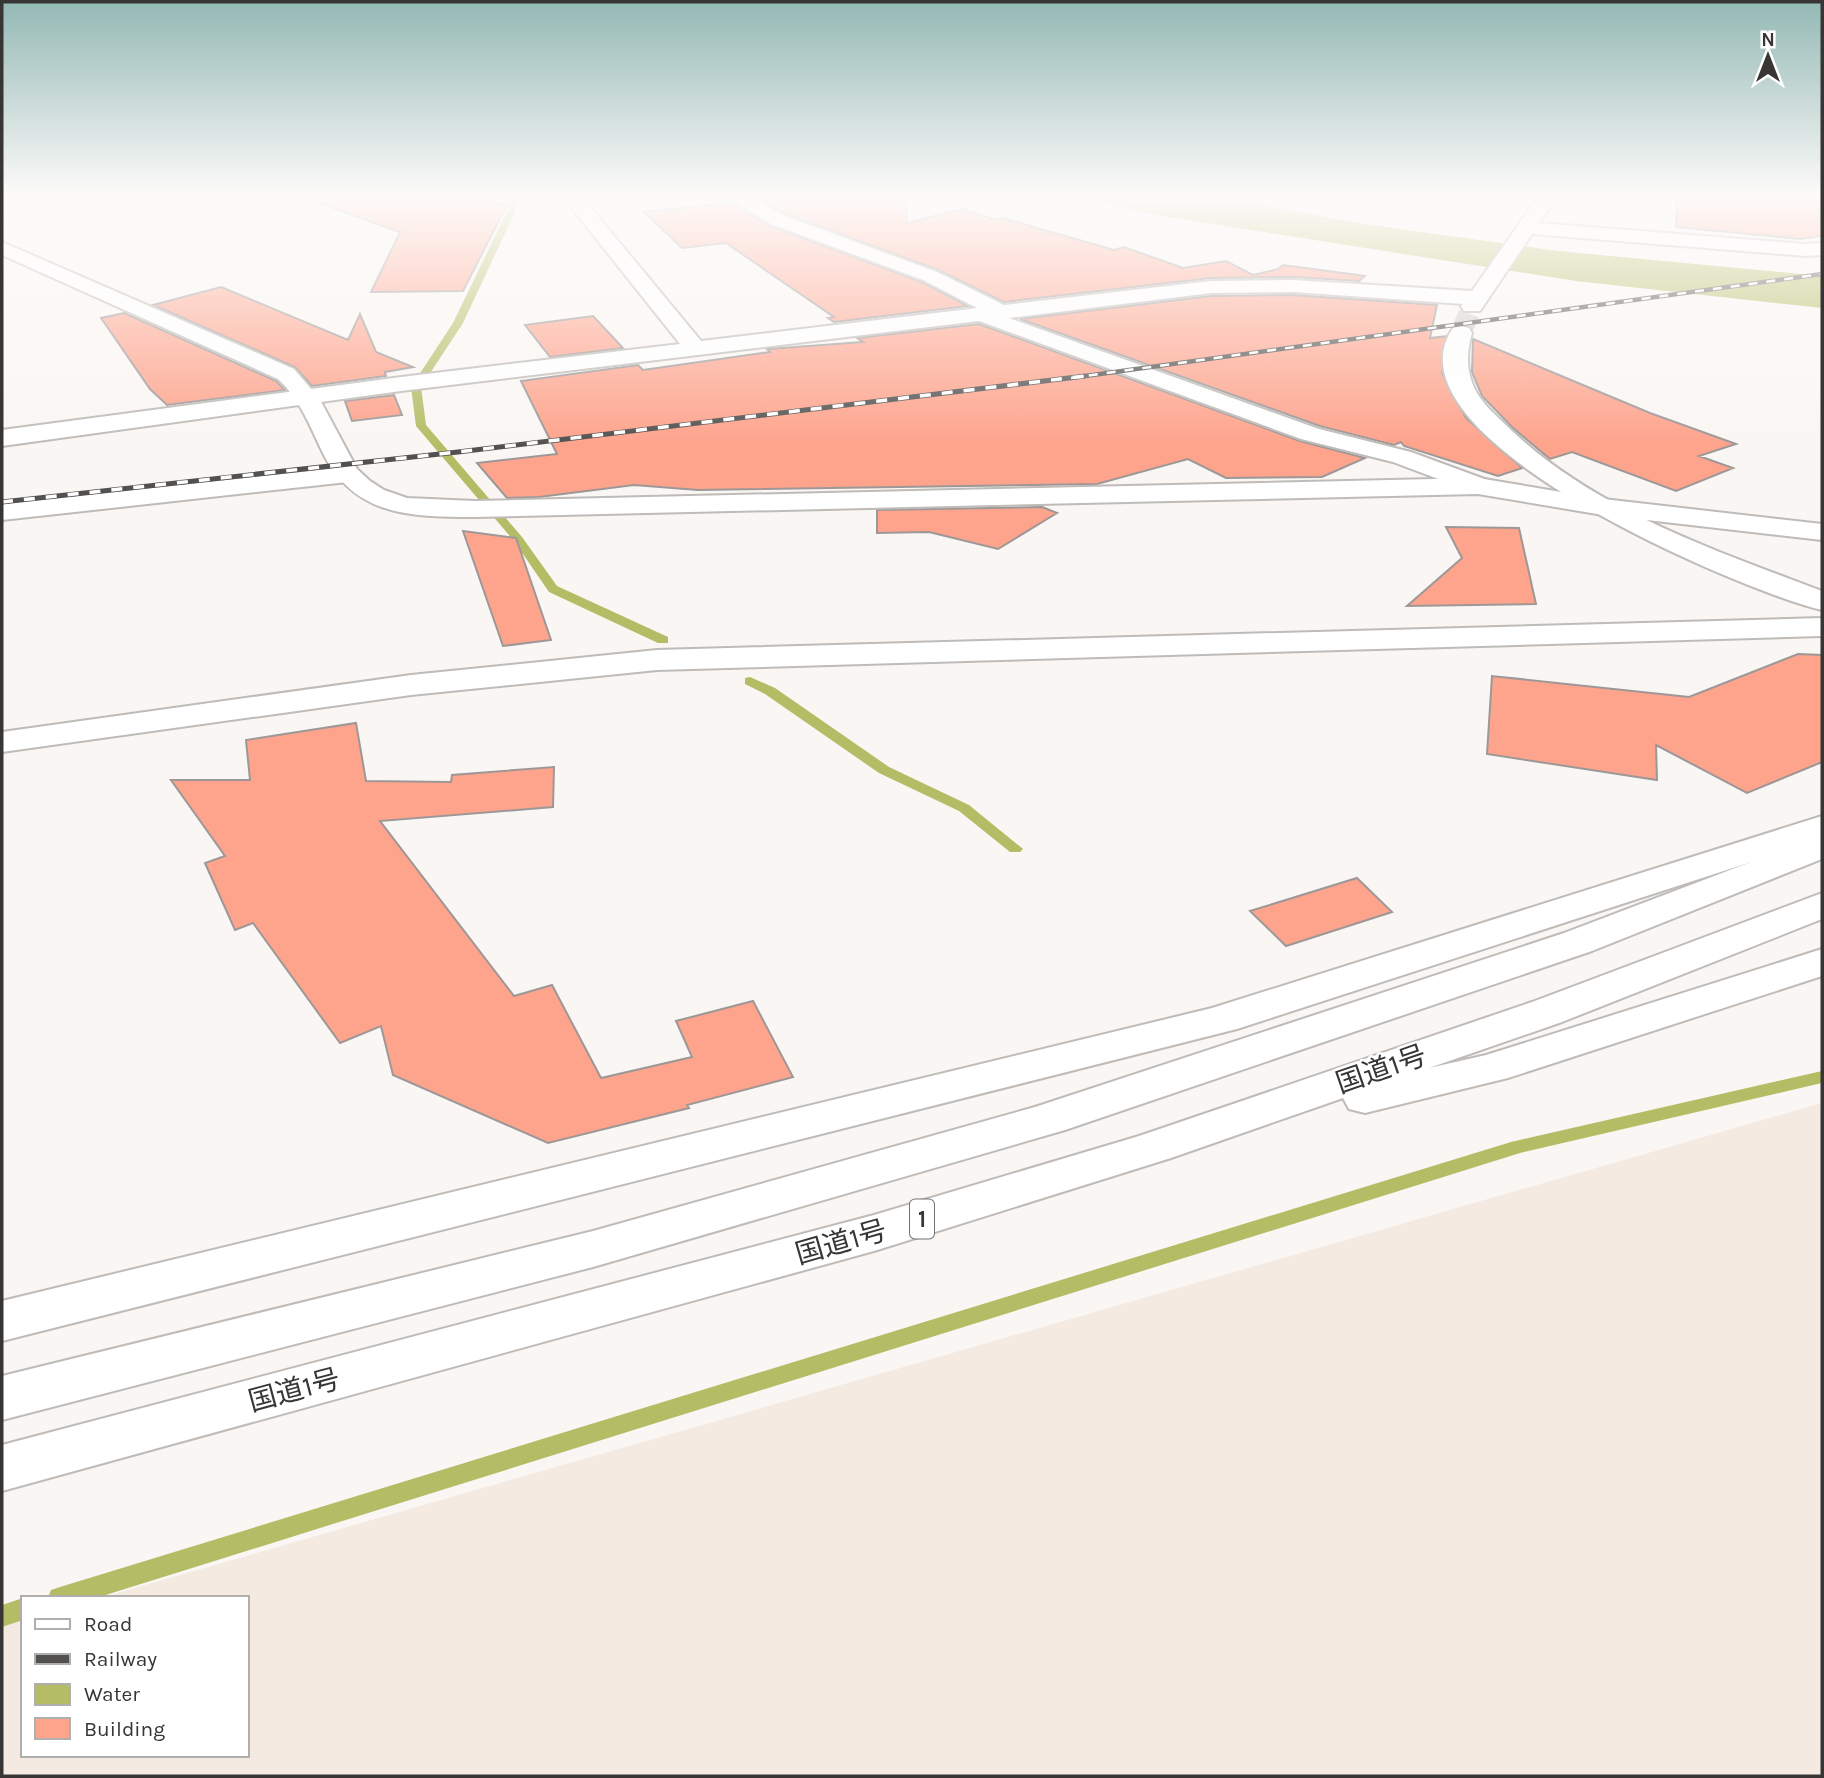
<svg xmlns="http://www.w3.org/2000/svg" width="1824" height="1778" font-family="Karla,'Noto Sans JP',sans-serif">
  <rect width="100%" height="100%" fill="#faf6f3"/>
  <!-- built -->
  <path fill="#f4eae2" d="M1822,1103V1776H2V1626L23,1620V1755H247V1598H100Z"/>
  <!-- water -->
  <path fill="#b4bd65" d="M1074,197H1223L1357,223L1558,251L1822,276V308L1576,281L1155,215Z"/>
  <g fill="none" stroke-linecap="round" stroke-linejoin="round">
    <!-- stream -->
    <path fill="#b4bd65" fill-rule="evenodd" d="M514,197H522L463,323L421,387L426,425L522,537L557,586L668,637V643H658L549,592L514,541L416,426L411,387L453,323Z
      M750,677L775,688L889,767L969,805L1023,849L1020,852H1010L959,811L879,773L765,694L745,684V678Z
      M1822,1071V1083L1520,1153L96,1598H48L51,1590L60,1587L1511,1142Z
      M23,1598V1620L2,1627V1605Z"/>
  </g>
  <!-- building -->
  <path fill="#fea38c" stroke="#9d9897" stroke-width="2" d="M320,197H467L507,205L463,291L371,292L400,232L319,203Z
    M794,197H905L907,223L962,209L996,220L1003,218L1114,250L1124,247L1183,268L1226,261L1253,275L1278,269L1283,265L1365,276L1359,281L1293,277L1211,278L1004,302L938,270L786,214L762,200Z
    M1677,197H1822V236L1800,239L1676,227Z
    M732,203L770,226L922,282L968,306L834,322L828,318L834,317L726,243L682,248L644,212Z
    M221,287L348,340L360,314L376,352L413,367L385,372L386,376L312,386L295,367L153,305Z
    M1293,295L1437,305L1430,338L1449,336L1442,373L1466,418L1522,468L1498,476L1404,446L1401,442L1394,445L1320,426L1020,319L1211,296Z
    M124,313L276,381L285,390L167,405L150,389L101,318Z
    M593,316L623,348L550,357L525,325Z
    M979,324L1300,441L1365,458L1322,477L1226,478L1188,459L1097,484L698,490L634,485L539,497L507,498L477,463L557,454L521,381L638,365L643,370L770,352L767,349L863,342L857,338Z
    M1473,339L1650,413L1736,444L1699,456L1733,468L1676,491L1572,452L1550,459L1513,428L1482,396L1472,372Z
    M394,395L402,415L352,421L345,401Z
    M1042,507L1057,513L998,549L929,532L877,533V510Z
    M1446,527L1519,528L1536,604L1407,606L1462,558Z
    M463,531L516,538L551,640L503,646Z
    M1798,654L1822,655V762L1747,793L1656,745L1657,780L1487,754L1492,676L1689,697Z
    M356,723L366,781L451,782L452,775L554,767L553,807L380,821L514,996L552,985L601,1078L692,1057L676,1021L753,1001L793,1077L687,1105L689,1108L548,1143L393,1075L381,1026L340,1043L253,923L235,930L205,863L225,856L171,780H250L246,740Z
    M1357,878L1392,912L1286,946L1250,911Z"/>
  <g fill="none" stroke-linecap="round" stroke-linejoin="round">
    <!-- street-tunnel -->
    <path stroke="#d3d0cd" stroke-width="21" stroke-dasharray="21 10" stroke-linecap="butt" d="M1461,333L1472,306"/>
    <!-- street casing -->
    <g stroke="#bebbb8" stroke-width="4">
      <path id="street" d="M563,197H582L701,341L977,308L923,280L771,224L727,197H750L785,216L937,272L1004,305L1211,281L1293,280L1472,291L1538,197H1557L1539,223L1806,244L1822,243V255L1806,256L1532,234L1480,311H1464L1461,306L1463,304L1293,292L1211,293L1009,318L1319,429L1411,452L1487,480L1491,486L1487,492L1478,494L1393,462L1301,439L979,321L401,391L2,446V430L401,377L680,344Z
        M1461,326L1469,328L1472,333C1467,350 1466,368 1473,385C1480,403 1498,417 1511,430C1597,511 1714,550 1822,591V610C1748,593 1377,439 1453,328Z
        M348,467L357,469L361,475L357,481L2,520V504Z
        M1822,816V839L1237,1029L2,1341V1301L1212,1008Z"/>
    </g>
    <!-- secondary casing -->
    <g stroke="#bebbb8" stroke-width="4">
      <path id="secondary" d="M2,242L294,369L319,398L357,469L370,481L384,490L407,498L475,501L1478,478L1603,499L1822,524V540L1603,515L1478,494L475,517C408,517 351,516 320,447C309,423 298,397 278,379L2,255Z
        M1822,618V636L657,670L411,695L2,752V732L411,675L657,650Z"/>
    </g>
    <!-- highway casing -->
    <g stroke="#bebbb8" stroke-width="4">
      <path id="highway" d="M1822,835V859L1592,951L1065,1130L593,1267L2,1420V1376L593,1231L1035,1107L1564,933Z
        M1822,893V919L1562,1022L1429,1068L1486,1055L1822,949V976L1508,1078L1365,1113L1349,1109L1343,1098L1171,1158L874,1251L2,1491V1445L874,1215L1139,1136L1532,1002Z"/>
    </g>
    <!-- street -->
    <use href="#street" fill="#fff" fill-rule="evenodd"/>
    <!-- secondary -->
    <use href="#secondary" fill="#fff" fill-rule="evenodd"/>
    <!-- highway -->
    <use href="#highway" fill="#fff" fill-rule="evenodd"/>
    <!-- rail-far1 casing -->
    <g stroke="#535150" stroke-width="4.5">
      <path id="rail-far1" d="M1071,378L1822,274"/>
    </g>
    <!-- rail casing -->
    <g stroke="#535150" stroke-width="5">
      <path id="rail" d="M2,502L458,452L1085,376"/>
    </g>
    <!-- rail-far1 -->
    <use href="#rail-far1" stroke="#fff" stroke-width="2.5" stroke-dasharray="9" stroke-linecap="butt"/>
    <!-- rail -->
    <use href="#rail" stroke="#fff" stroke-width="3.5" stroke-dasharray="11" stroke-linecap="butt"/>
  </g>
  <!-- sky -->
  <linearGradient id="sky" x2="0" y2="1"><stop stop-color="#93b8b4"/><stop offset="0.44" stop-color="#fdfbfa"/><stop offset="1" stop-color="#fdfbfa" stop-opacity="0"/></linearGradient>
  <rect width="1824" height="446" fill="url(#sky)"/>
  <g text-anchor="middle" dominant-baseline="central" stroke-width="5" stroke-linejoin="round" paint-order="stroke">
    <!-- shield labels -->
    <rect fill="#fff" stroke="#737272" stroke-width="2" x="910" y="1199.5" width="24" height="39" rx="5"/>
    <g font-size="23" font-weight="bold" fill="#373635">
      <text x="922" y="1219">1</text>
    </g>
    <!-- near-street labels -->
    <g font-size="28" fill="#373635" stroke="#fff">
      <text transform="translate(1381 1069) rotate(-19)">国道1号</text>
      <text transform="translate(841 1242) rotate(-16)">国道1号</text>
      <text transform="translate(294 1390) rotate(-15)">国道1号</text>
    </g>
  </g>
  <!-- border -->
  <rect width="1824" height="1778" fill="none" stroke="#373635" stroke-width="7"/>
  <!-- legend -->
  <rect x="21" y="1596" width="228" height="161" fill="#ffffff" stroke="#afafae" stroke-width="2"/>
  <rect x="35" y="1619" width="35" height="10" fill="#ffffff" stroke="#afafae" stroke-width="2"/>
  <text x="84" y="1631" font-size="21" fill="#373635">Road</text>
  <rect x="35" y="1654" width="35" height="10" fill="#535150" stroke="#afafae" stroke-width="2"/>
  <text x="84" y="1666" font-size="21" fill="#373635">Railway</text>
  <rect x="35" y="1684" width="35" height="21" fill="#b4bd65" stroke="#afafae" stroke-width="2"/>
  <text x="84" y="1701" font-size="21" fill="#373635">Water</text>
  <rect x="35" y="1718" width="35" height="21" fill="#fea38c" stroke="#afafae" stroke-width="2"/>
  <text x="84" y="1736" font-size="21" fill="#373635">Building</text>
  <!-- north arrow -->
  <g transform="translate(1768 56)" stroke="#ffffff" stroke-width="5" paint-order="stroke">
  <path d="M0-5L12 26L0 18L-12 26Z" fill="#373635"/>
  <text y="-10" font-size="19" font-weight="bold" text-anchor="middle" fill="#373635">N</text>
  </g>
</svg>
